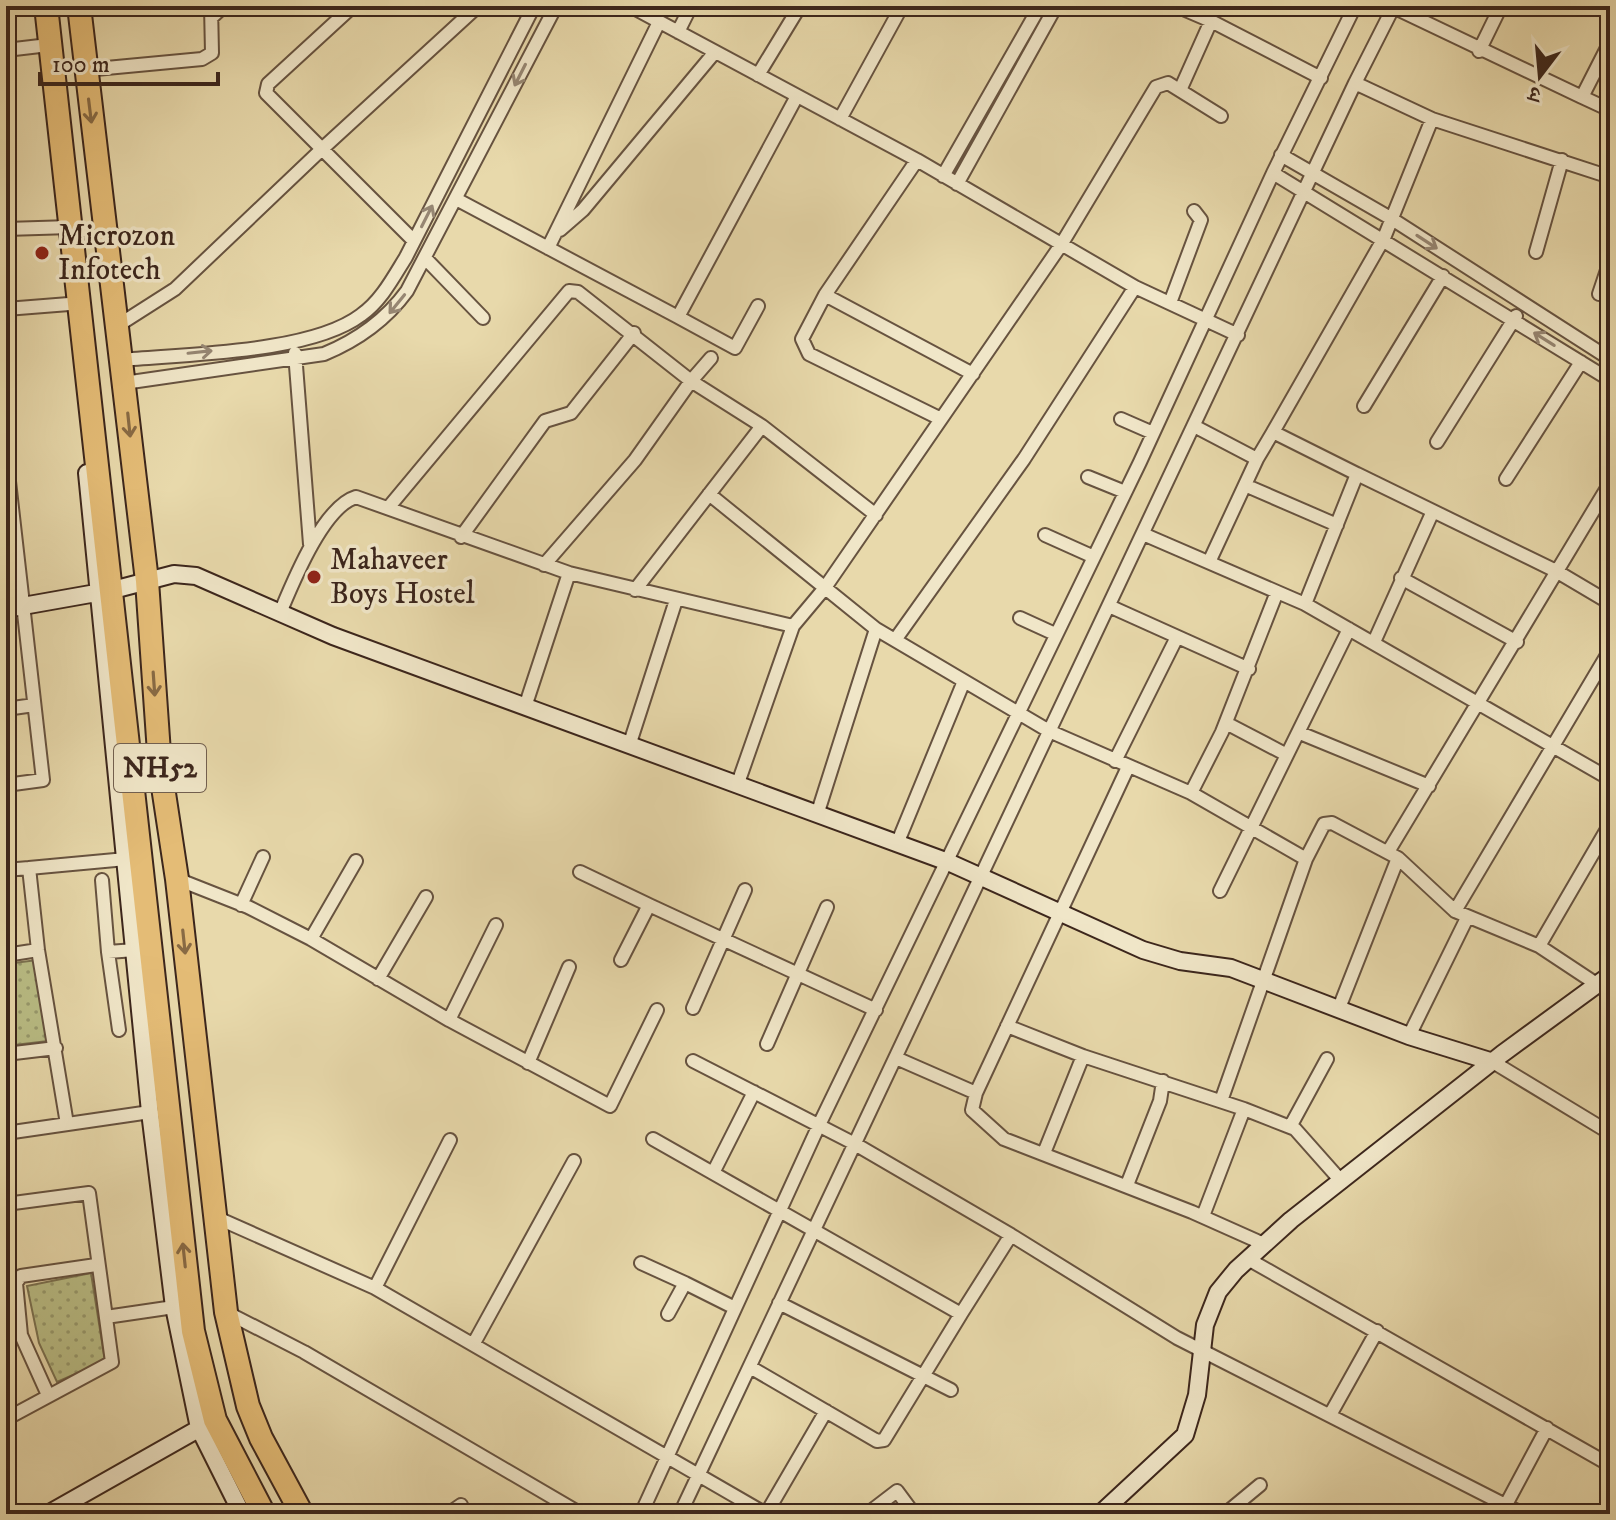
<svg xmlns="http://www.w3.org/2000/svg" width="1616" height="1520" font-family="'IM FELL DW Pica','Noto Serif Devanagari',serif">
  <defs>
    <pattern id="park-dots" width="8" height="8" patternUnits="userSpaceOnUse" patternTransform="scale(2)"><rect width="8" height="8" fill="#babe86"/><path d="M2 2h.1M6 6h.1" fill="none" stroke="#989a6d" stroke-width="1.8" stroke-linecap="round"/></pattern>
  </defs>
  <rect width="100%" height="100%" fill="#e8d9ab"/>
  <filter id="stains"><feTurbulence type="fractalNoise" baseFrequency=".0025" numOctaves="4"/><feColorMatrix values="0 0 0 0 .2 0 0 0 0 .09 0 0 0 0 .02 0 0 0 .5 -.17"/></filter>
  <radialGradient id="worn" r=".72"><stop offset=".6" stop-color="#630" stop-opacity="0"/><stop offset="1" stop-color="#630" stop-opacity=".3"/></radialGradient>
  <!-- park -->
  <path fill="url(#park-dots)" stroke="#7b7251" stroke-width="2" d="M37,960L48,1041L6,1046V964Z
    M91,1273L105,1361L57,1382L39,1343L27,1286Z"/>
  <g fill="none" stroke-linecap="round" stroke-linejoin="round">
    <!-- street casing -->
    <g stroke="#675340" stroke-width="16">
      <path id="street" d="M353,6L268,84L266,93L322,149L478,6
        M630,6L917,160L1135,287L1238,335
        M1176,6L1211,21
        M1391,6L1582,97L1610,42
        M1394,6L1355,83L1432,119L1610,177
        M212,17L224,6
        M678,32L691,6
        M6,50L40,46
        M1479,51L1501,6
        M85,70L202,59L212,53L211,6
        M758,75L800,6
        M1181,88L1211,21L1321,78
        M1582,97L1610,110
        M840,119L902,6
        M1281,155L1392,219L1610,359
        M917,160L825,295L802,339L809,354L941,419
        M1273,173L1610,380
        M943,176L1040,6
        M957,184L1056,6
        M456,199L678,317
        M6,229L71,227
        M560,230L583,210L715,52
        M548,248L659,22
        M1536,252L1562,160
        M425,258L483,318
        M1599,294L1610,261
        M825,295L973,374
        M1170,303L1201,220L1194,211
        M758,306L735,348L678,317L797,96
        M6,309L69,304
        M117,326L175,289L322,149L414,241
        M295,353L310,544
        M122,360C186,354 311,353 361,315C381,301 393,278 406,257L534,6
        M124,383L324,354C358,340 385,321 407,291L556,6
        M1364,406L1443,276
        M1121,419L1153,433
        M1194,426L1257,459L1210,560
        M1273,432L1384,238L1432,119
        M1437,442L1516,316
        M6,455L43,780L6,785
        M1257,459L1273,432L1357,474L1305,604
        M1357,474L1556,571L1610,603
        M1088,477L1125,492
        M1506,479L1581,362
        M1247,486L1337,525
        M709,494L876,629L1049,731L1191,793L1306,859
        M388,508L569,291L578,292L691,381L711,358
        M1143,534L1305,604L1610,779
        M1045,535L1094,557
        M461,537L545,421L571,413L634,333
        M544,565L635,460L691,381L762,426
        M1401,578L1517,642
        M635,590L762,426L876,515
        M1109,606L1249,669
        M280,613C293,582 323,507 356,497L569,573L793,626
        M1020,618L1055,634
        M895,640L1024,459L1135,287
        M1374,642L1433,511
        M525,707L569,573
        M6,709L34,705
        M1226,723L1287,755
        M1300,733L1429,786
        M629,746L676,600
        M1115,761L1177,637
        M1128,767L976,1093L972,1110L1004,1139L1192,1212L1266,1245
        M737,786L793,626L824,589L1061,245L1156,87L1168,83L1221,116
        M1191,793L1222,732L1277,592
        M817,815L876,629
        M897,844L964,681
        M1388,852L1610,483
        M6,870L29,868
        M580,872L649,905
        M177,879L248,907L311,939L449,1020L610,1106L657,1010
        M102,880L108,952
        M1220,891L1349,629
        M241,905L263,857
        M1455,911L1610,650
        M311,939L356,861
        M1539,946L1610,824
        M6,955L38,950
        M621,960L649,905L876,1010
        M378,979L426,897
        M693,1008L745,890
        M1339,1008L1398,858
        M449,1020L496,925
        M1007,1026L1083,1056
        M119,1030L108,952L135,950
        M1409,1036L1467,918
        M767,1044L827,907
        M6,1054L56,1048
        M896,1058L976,1093
        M693,1061L855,1144L1011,1235L1177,1338L1523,1514
        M1493,1062L1610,1133
        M528,1063L569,967
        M1221,1101L1306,859L1324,824L1332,823L1398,858L1455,911L1539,946L1610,993
        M67,1124L38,950L29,868L126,859
        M1290,1127L1327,1059
        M6,1133L150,1112
        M653,1139L961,1314L1011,1235
        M1044,1153L1083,1056L1244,1109
        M713,1173L754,1092
        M1127,1185L1160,1101L1163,1081
        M6,1204L89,1193L112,1362L6,1419
        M213,1216L375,1288L766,1514
        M1203,1216L1244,1109L1295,1129L1342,1182
        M1248,1259L1610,1465
        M641,1263L685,1283
        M375,1288L450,1140
        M779,1303L951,1390
        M226,1312L304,1352L581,1514
        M668,1314L685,1283L733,1307
        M106,1317L174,1307
        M474,1343L574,1161
        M750,1367L877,1441L884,1440L961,1314
        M48,1395L21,1335L16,1283L21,1276L96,1265
        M1330,1415L1377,1331
        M448,1514L461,1505
        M641,1514L819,1125L1140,462L1273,173L1355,6
        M680,1514L1355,83
        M766,1514L826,1411
        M867,1514L897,1491L914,1514
        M1225,1514L1260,1485
        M1501,1514L1547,1428"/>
    </g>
    <!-- secondary casing -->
    <g stroke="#3c261c" stroke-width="20">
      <path id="secondary" d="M87,473L150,1112L174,1307L199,1428L242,1514
        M6,609L113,590L174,574L196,576L333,636L948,862L1143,950L1180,961L1231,968L1409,1036L1493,1062
        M48,1514L207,1424
        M1100,1514L1185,1435L1197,1395L1205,1325L1218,1292L1236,1270L1291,1220L1502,1054L1610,975"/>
    </g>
    <!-- highway casing -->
    <g stroke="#3c261c" stroke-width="26">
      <path id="highway" d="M46,6L193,1331L215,1420L264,1514
        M79,6L147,581L160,767L177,879L226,1312L248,1406L261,1438L302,1514"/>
    </g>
    <!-- street -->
    <use href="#street" stroke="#f0e6c8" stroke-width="12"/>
    <!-- secondary -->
    <use href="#secondary" stroke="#f0e6c8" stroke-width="16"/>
    <!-- highway -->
    <use href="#highway" stroke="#e4bc76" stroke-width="22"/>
  </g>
  <!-- one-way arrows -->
  <defs><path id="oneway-shaft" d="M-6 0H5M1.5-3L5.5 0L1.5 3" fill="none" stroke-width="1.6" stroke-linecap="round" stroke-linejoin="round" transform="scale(2)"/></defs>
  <g stroke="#968672">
    <use href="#oneway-shaft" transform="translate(520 75) rotate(117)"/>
    <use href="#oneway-shaft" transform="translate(427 216) rotate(-63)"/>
    <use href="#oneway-shaft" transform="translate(1427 242) rotate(33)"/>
    <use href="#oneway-shaft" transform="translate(397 304) rotate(129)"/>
    <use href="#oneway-shaft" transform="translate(1544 339) rotate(-148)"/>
    <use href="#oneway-shaft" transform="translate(200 352) rotate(-6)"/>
  </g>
  <g stroke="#886a44">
    <use href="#oneway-shaft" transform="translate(90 111) rotate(83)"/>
    <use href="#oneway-shaft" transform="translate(129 425) rotate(84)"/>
    <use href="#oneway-shaft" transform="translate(154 684) rotate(86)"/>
    <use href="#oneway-shaft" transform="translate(184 942) rotate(84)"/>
    <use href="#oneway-shaft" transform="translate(184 1255) rotate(-96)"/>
  </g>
  <!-- markers -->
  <g fill="#8f2418" stroke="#f0e6c8" stroke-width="3">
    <circle cx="42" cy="253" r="8"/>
    <circle cx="314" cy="577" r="8"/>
  </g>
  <g text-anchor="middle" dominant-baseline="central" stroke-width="7" stroke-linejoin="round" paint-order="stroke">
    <!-- shield labels -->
    <rect fill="#f0e6c8" stroke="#726050" stroke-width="2" x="114" y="744" width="92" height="48" rx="6"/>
    <g font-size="28" font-weight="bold" fill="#3c261c">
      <text x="160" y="768">NH52</text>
    </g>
    <!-- poi labels -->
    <g font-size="30" fill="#3c261c" stroke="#f0e6c8" text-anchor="start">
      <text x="58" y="236">Microzon<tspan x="58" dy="34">Infotech</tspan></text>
      <text x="330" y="560">Mahaveer<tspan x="330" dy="34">Boys Hostel</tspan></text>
    </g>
  </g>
  <!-- margin -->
  <rect width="1616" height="1520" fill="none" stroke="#e8d9ab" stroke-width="32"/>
  <rect x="8" y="8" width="1600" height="1504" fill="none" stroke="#3c261c" stroke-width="4"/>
  <rect x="16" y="16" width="1584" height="1488" fill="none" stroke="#3c261c" stroke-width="2"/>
  <!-- north arrow -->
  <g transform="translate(1540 76) rotate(196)" stroke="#f0e6c8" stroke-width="6" paint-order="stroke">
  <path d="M0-6L14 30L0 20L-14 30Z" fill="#3c261c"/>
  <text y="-12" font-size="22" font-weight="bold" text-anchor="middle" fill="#3c261c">उ</text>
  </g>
  <!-- scale -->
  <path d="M40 72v12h178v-12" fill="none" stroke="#3c261c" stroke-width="4"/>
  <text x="52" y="72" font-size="24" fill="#3c261c" stroke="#f0e6c8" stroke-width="6" paint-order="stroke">100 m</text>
  <rect width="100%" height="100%" filter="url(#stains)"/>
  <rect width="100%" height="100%" fill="url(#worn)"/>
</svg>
